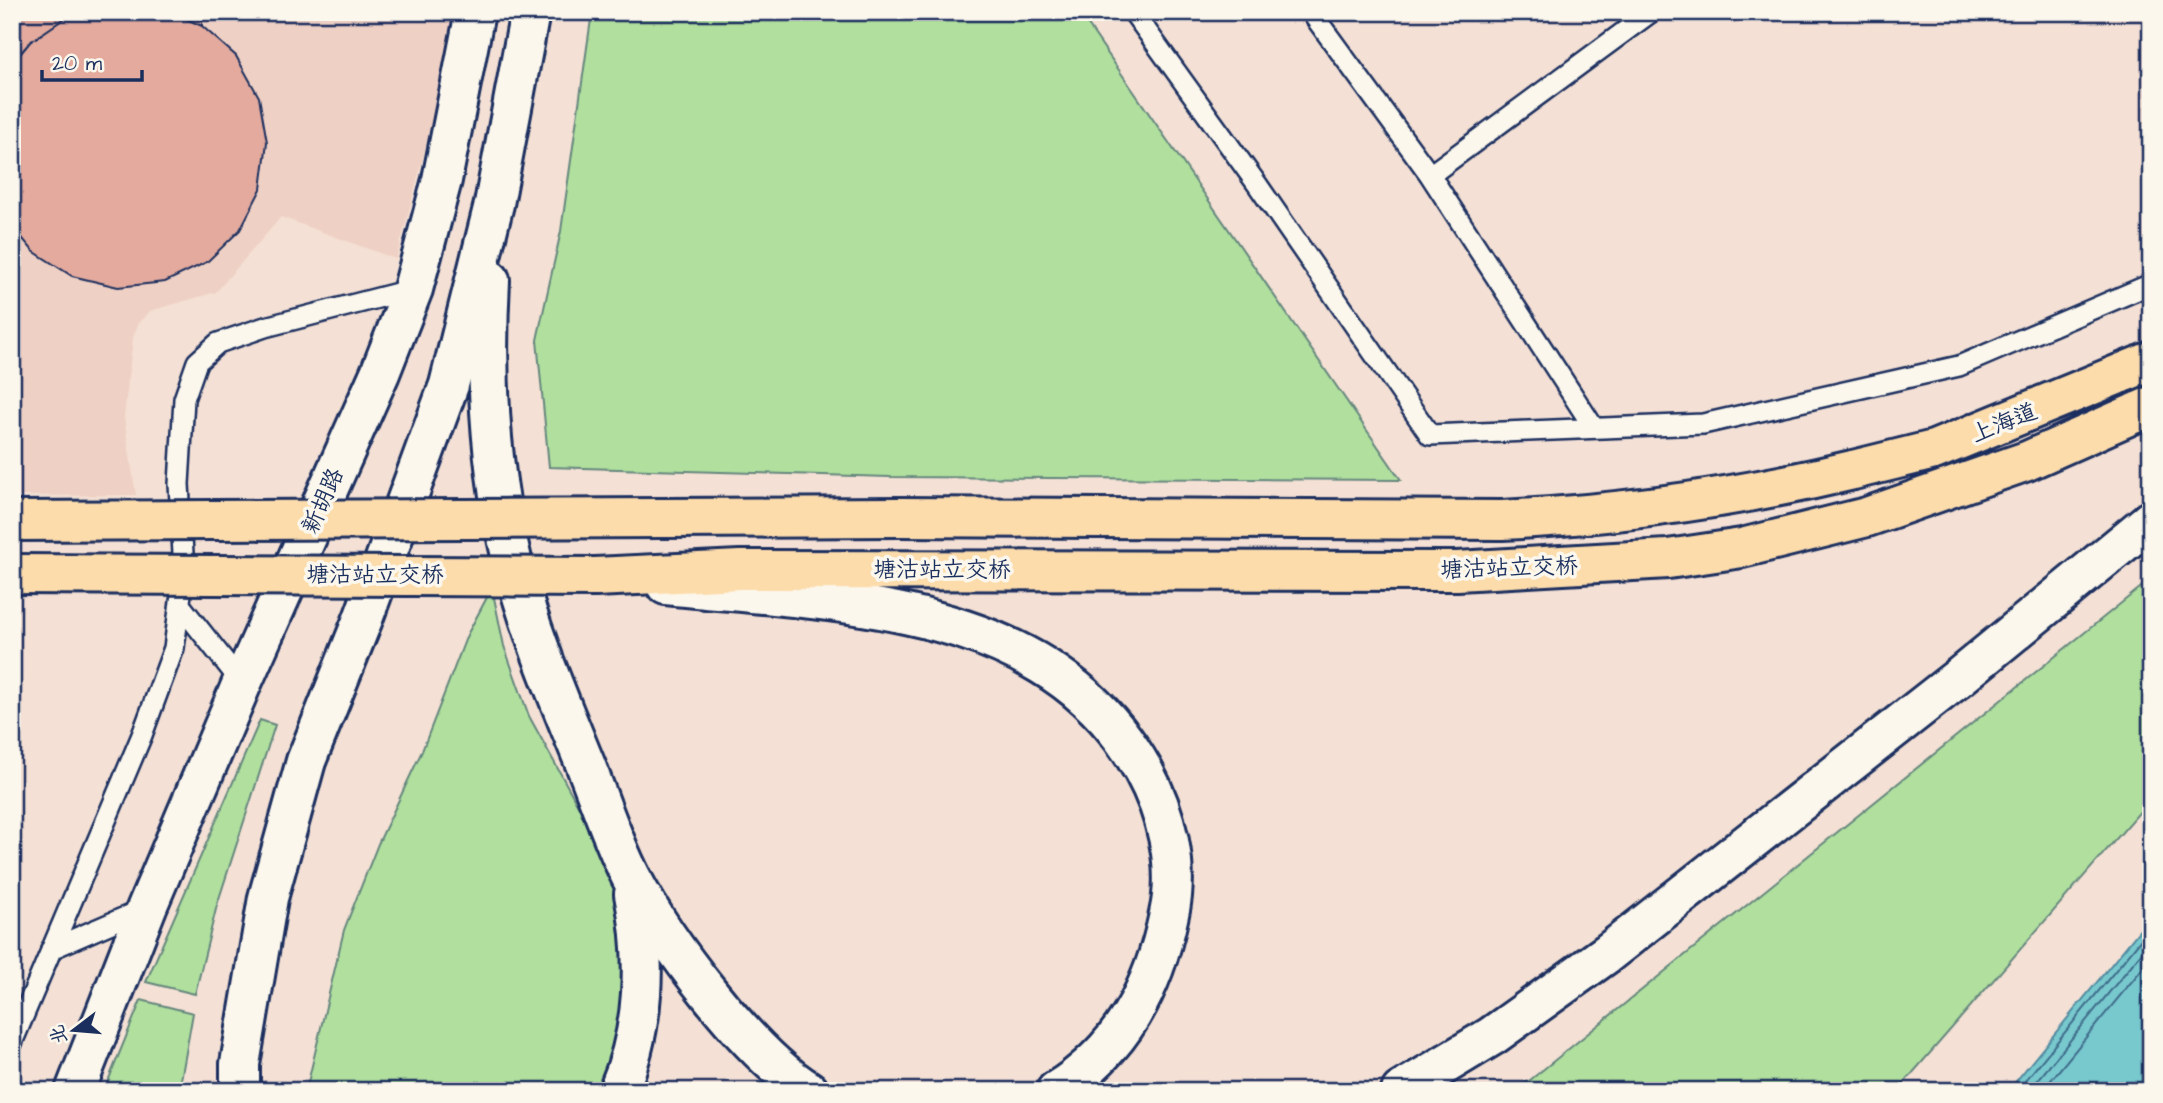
<svg xmlns="http://www.w3.org/2000/svg" width="2163" height="1103" font-family="'Architects Daughter','LXGW WenKai TC',sans-serif">
  <rect width="100%" height="100%" fill="#f4e0d4"/>
  <filter id="ink" filterUnits="userSpaceOnUse"><feTurbulence type="fractalNoise" baseFrequency=".0143" numOctaves="2"/><feDisplacementMap in="SourceGraphic" scale="14" xChannelSelector="R" yChannelSelector="G"/><feConvolveMatrix kernelMatrix="1 2 1 2 8 2 1 2 1" color-interpolation-filters="sRGB"/></filter>
  <g filter="url(#ink)">
    <!-- built -->
    <path fill="#efd0c4" d="M12,12H454L444,79L396,259L281,217L216,292L150,311L139,322L133,337L124,417L136,495L12,496Z"/>
    <!-- green -->
    <path fill="#b0df9e" stroke="#66877e" stroke-width="2" d="M592,12H1079L1401,480L890,477L549,467L537,340L561,231Z
      M2151,579V799L1897,1091H1507L1529,1081Z
      M492,588L504,646L529,716L621,884L630,924L619,1041L601,1091H306L344,930L378,844L422,751L467,635Z
      M260,720L275,725L217,905L195,994L146,982Z
      M141,1000L193,1013L179,1091H104Z"/>
    <!-- water -->
    <path fill="#78c9ce" stroke="#538ba1" stroke-width="2" d="M2151,916V1091H2008Z"/>
    <g fill="none" stroke-linecap="round" stroke-linejoin="round">
      <!-- shore -->
      <path stroke="#406d8b" stroke-width="2" d="M2017,1091L2151,927
        M2029,1091L2151,941
        M2042,1091L2151,958"/>
    </g>
    <!-- building -->
    <path fill="#e3aa9d" stroke="#1b2f5e" stroke-width="2" d="M19,12H82L68,16L30,42L19,55Z
      M82,12H171L202,26L236,56L259,97L267,142L261,189L240,230L207,262L165,282L118,287L72,276L33,251L12,226V64L30,42L68,16Z
      M171,12H202V26Z"/>
    <g fill="none" stroke-linecap="round" stroke-linejoin="round">
      <!-- lane casing -->
      <g stroke="#1b2f5e" stroke-width="24">
        <path id="lane" d="M1133,12L1257,184L1430,435L1703,424L1959,366L2151,284
          M1311,12L1430,175
          M1594,428L1430,175L1651,12
          M181,606L242,683
          M51,949L146,908
          M12,1043L142,735L174,648L184,571L179,484L184,399L197,362L218,343L265,327L413,289"/>
      </g>
      <!-- secondary casing -->
      <g stroke="#1b2f5e" stroke-width="44">
        <path id="secondary" d="M490,280C485,371 490,471 512,560C529,628 555,690 581,754C598,794 611,838 631,877C665,942 748,1053 809,1091
          M666,585C836,603 1049,600 1143,770C1166,812 1180,866 1169,914C1154,988 1122,1050 1056,1091
          M75,1091L147,907L242,683L380,373L413,289L442,180L475,12
          M240,1091V1064L268,898L306,761L363,619L449,385L494,204L530,12
          M618,1091C645,1029 647,959 634,894
          M1401,1091L1492,1036L1608,953L1957,679L2151,520"/>
      </g>
      <!-- primary casing -->
      <g stroke="#1b2f5e" stroke-width="44">
        <path id="primary" d="M1853,470L1934,450L2151,361
          M595,577L740,570L1457,571L1668,559L1742,548L1867,517L2027,461L2151,406"/>
      </g>
      <!-- lane -->
      <use href="#lane" stroke="#fbf7ec" stroke-width="19"/>
      <!-- secondary -->
      <use href="#secondary" stroke="#fbf7ec" stroke-width="38"/>
      <!-- primary -->
      <use href="#primary" stroke="#fddcac" stroke-width="38"/>
      <!-- primary-bridge casing -->
      <g stroke="#1b2f5e" stroke-width="44" stroke-linecap="butt">
        <path id="primary-bridge" d="M12,521L899,517L1502,520C1622,514 1737,498 1853,470
          M12,574L595,577"/>
      </g>
      <!-- primary-bridge -->
      <use href="#primary-bridge" stroke="#fddcac" stroke-width="38"/>
    </g>
  </g>
  <g text-anchor="middle" dominant-baseline="central" stroke-width="7" stroke-linejoin="round" paint-order="stroke">
    <!-- street labels -->
    <g font-size="23" fill="#1b2f5e" stroke="#fbf7ec">
      <text transform="translate(2004 423) rotate(-22)">上海道</text>
      <text transform="translate(323 501) rotate(-66)">新胡路</text>
      <text transform="translate(1509 568) rotate(-2)">塘沽站立交桥</text>
      <text x="942" y="570">塘沽站立交桥</text>
      <text x="375" y="575">塘沽站立交桥</text>
    </g>
  </g>
  <!-- margin -->
  <rect width="2163" height="1103" fill="none" stroke="#fbf7ec" stroke-width="42"/>
  <rect x="21" y="21" width="2121" height="1061" fill="none" stroke="#1b2f5e" stroke-width="2.5" filter="url(#ink)"/>
  <!-- north arrow -->
  <g transform="translate(74 1030) rotate(254)" stroke="#fbf7ec" stroke-width="5" paint-order="stroke">
  <path d="M0-5L12 26L0 18L-12 26Z" fill="#1b2f5e"/>
  <text y="-10" font-size="19" font-weight="bold" text-anchor="middle" fill="#1b2f5e">北</text>
  </g>
  <!-- scale -->
  <path d="M42 70v10h100v-10" fill="none" stroke="#1b2f5e" stroke-width="3.5"/>
  <text x="52" y="70" font-size="21" fill="#1b2f5e" stroke="#fbf7ec" stroke-width="5" paint-order="stroke">20 m</text>
</svg>
